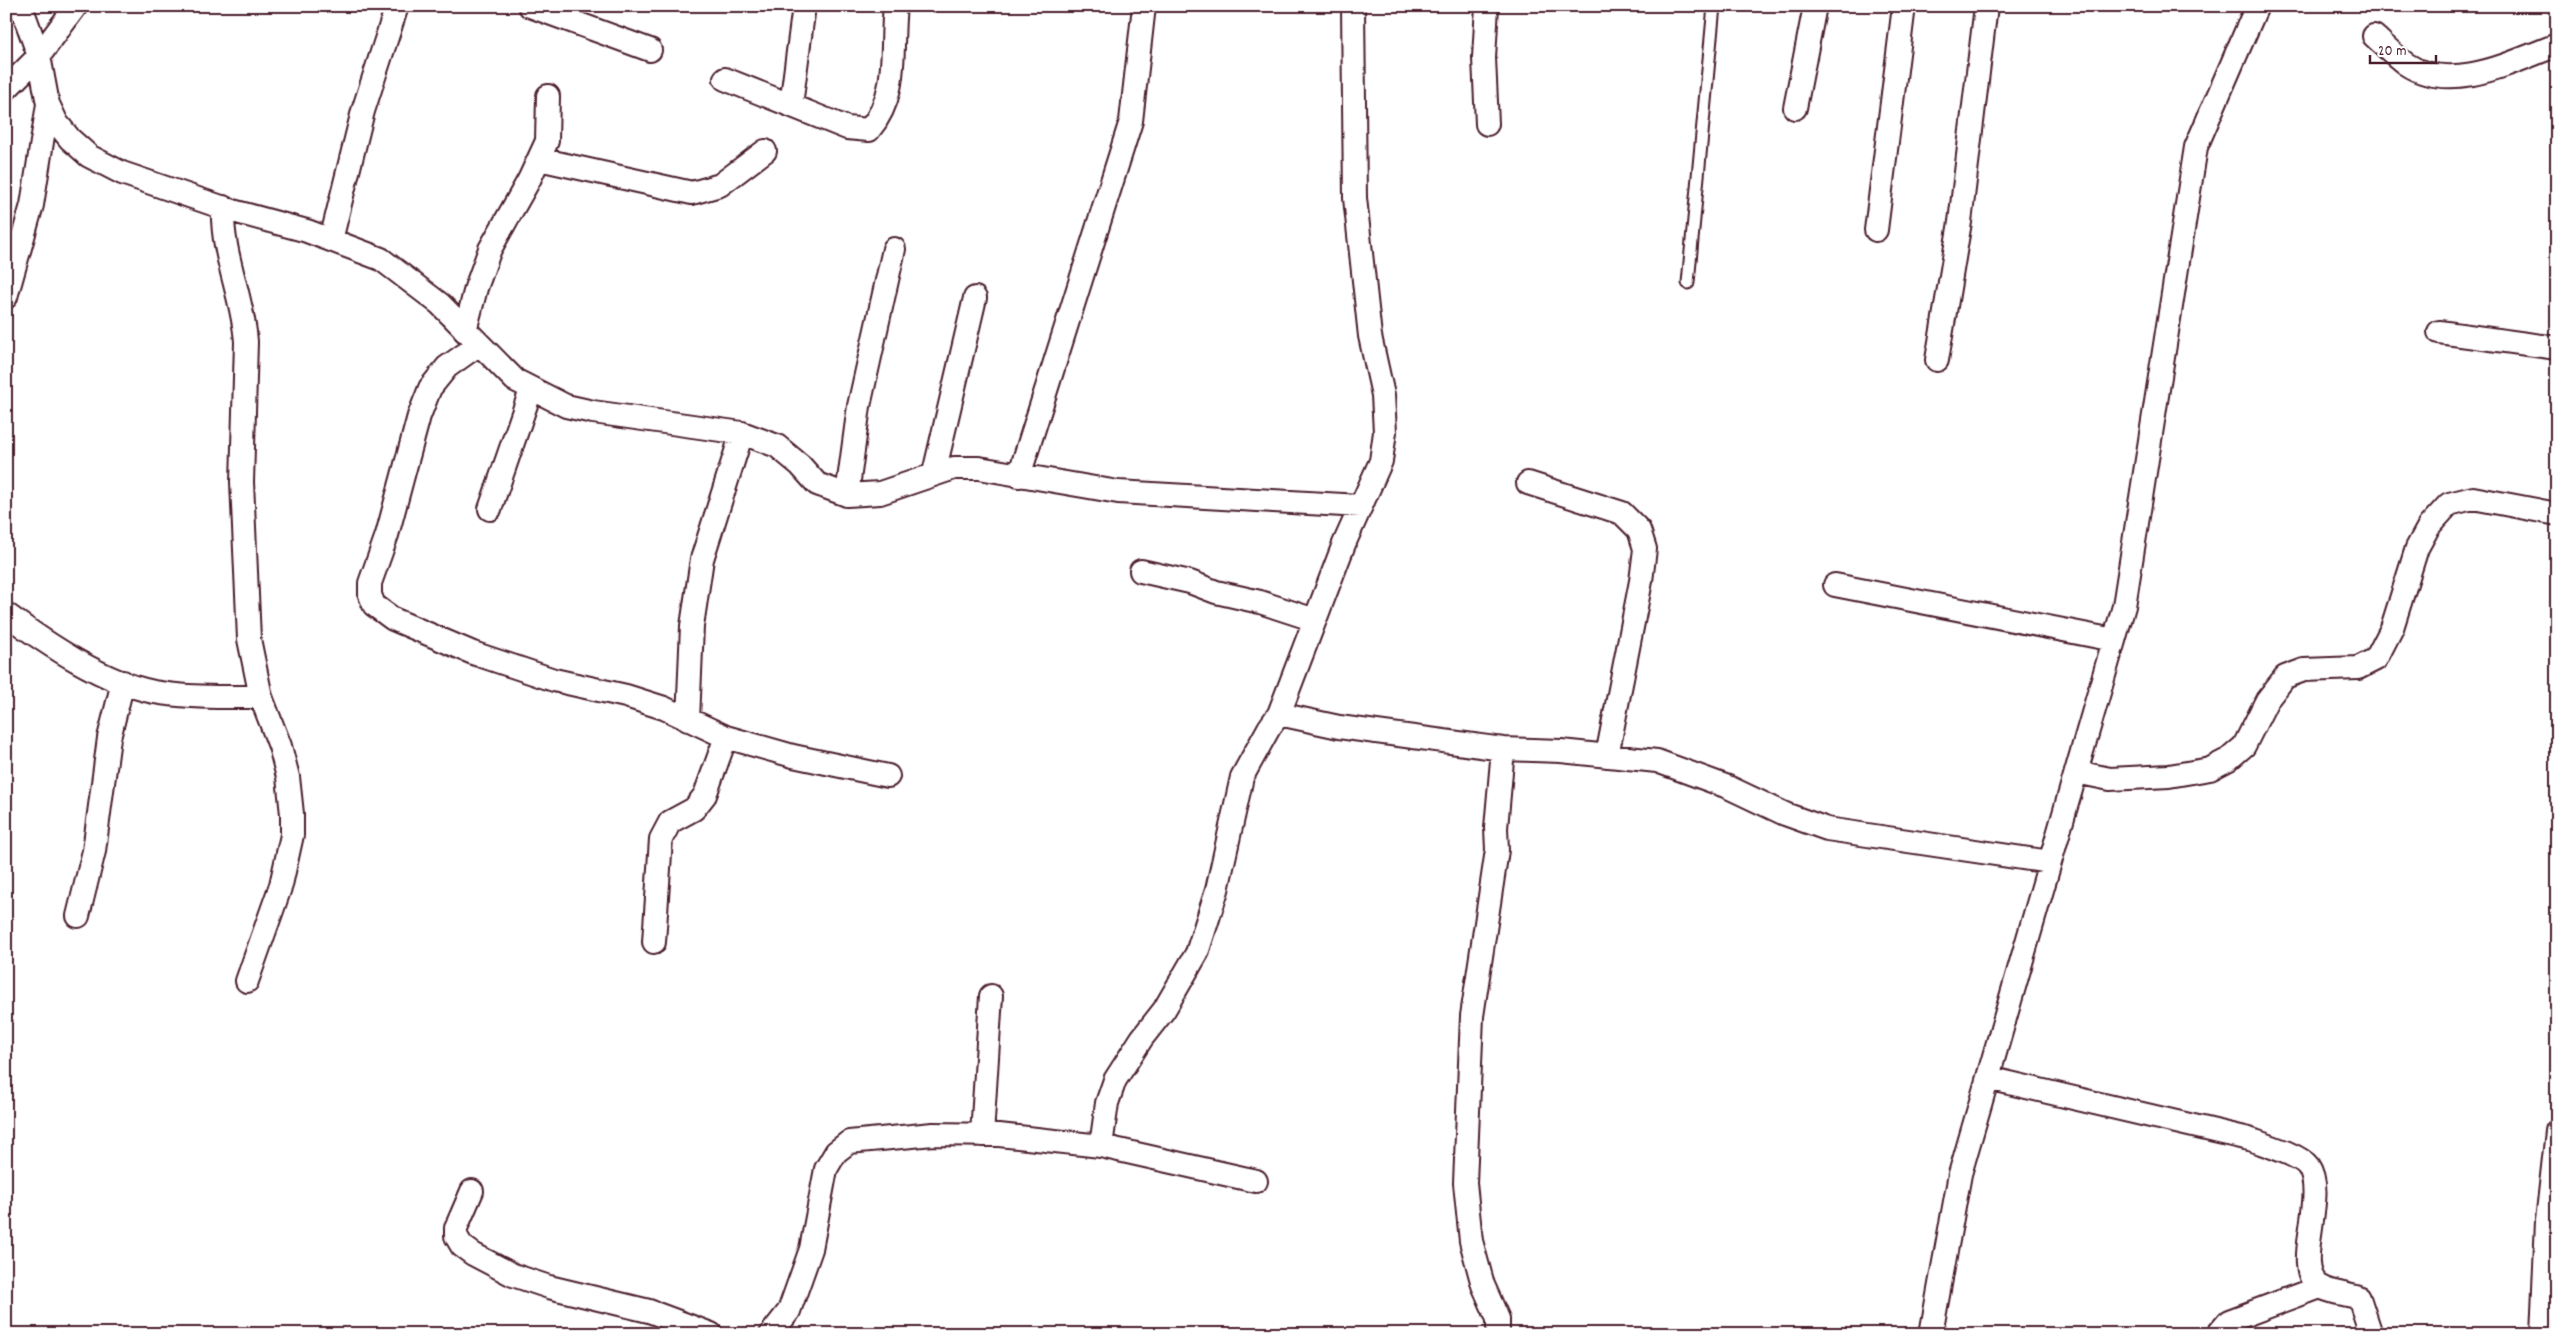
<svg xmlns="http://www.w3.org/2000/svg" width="2563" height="1340" font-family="Dekko,sans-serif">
  <rect width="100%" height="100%" fill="#fff"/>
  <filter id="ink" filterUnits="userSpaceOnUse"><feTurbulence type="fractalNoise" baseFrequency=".02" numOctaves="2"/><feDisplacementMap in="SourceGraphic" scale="10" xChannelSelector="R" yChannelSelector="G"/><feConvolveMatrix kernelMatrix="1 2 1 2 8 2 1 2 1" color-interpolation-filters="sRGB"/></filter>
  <g filter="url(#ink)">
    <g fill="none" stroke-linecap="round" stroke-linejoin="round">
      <!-- lane casing -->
      <g stroke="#4a1f2b" stroke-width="15">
        <path id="lane" d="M1688,283L1714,6"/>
      </g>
      <!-- street casing -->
      <g stroke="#4a1f2b" stroke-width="26">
        <path id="street" d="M21,6L39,56L48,104L57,123L70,139L89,156L122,173L233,211L307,231L381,259L440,304L515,380L566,406L593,412L742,433L777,446L800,465L817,484L847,495L880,493L954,468H979L1118,492L1361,506
          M530,6L650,50
          M2374,36C2384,45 2395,56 2406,64C2451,94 2512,62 2557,45
          M725,79L847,128L869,130C900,94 890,49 895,6
          M6,89L39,56L76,6
          M791,105L804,6
          M1795,108L1815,6
          M1487,124L1484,58L1487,6
          M539,159L692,193L720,185L765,151
          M223,207C221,254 243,296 246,342L242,482L249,639L261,697L280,746L288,777L292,814V835L281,885L247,981
          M1876,230L1904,6
          M331,240L363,111L397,6
          M6,297L32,205L48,104
          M465,331L476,288L490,249L529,180L547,141L548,96
          M2439,332L2557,348
          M478,345L447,367L430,388L419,416L387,535L370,583V595L374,605L393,619L473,653L554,680L626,696L664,708L726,737L793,756L888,776
          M1937,360L1960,222L1986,6
          M934,473L975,298
          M1019,476L1131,121L1144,6
          M1528,483L1622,513L1639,530L1645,549L1641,581L1607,756
          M847,495L859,406L894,249
          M490,509L531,390
          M1141,571L1190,582L1216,592L1260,602L1315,620
          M1835,585L2114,640
          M6,614C47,644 103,682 154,692C189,698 226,697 261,697
          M1279,714L1339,727L1503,749L1561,751L1657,761L1728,787L1785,814L1827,829L2050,862
          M688,720L692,626L702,559L742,433
          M2076,772L2110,779L2169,776L2210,769L2229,759L2244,746L2267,700L2285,677L2304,670L2358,668L2376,659L2392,628L2417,548L2429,526L2449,504L2473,498L2557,514
          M78,916L94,851L109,738L123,682
          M654,942L661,839L670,822L694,809L705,795L726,737
          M1988,1078L2249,1139C2263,1144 2300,1155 2308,1166C2329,1196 2290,1268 2319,1286C2329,1293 2348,1294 2359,1298L2371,1334
          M982,1135L991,996
          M1101,1146L1107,1103L1115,1080L1142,1038L1164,1010L1197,953L1217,890L1242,777L1269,728L1279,714L1344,544L1381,461L1385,432L1383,395L1370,336L1355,198L1353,6
          M472,1191L456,1228V1236L462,1246L473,1254L513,1275L549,1287L649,1311L711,1334
          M771,1334L789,1311L811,1249L826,1169L836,1152L849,1142L933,1134L999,1135L1101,1146L1256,1181
          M1498,1334V1319L1483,1285L1471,1241L1465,1183L1472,1016L1497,850L1496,828L1503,749
          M1931,1334L1960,1174L2124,606L2196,147L2257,6
          M2218,1334L2229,1321L2320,1287
          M2542,1334L2547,1221L2557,1131"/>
      </g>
      <!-- lane -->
      <use href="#lane" stroke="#fff" stroke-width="11"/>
      <!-- street -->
      <use href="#street" stroke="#fff" stroke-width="22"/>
    </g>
  </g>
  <!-- margin -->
  <rect width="2563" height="1340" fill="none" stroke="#fff" stroke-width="25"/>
  <rect x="12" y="12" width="2538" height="1315" fill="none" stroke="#4a1f2b" stroke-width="2" filter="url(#ink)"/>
  <!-- scale -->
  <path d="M2370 55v8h66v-8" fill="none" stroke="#4a1f2b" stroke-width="2.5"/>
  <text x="2378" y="55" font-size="15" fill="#4a1f2b" stroke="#ffffff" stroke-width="4" paint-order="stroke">20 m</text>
</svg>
